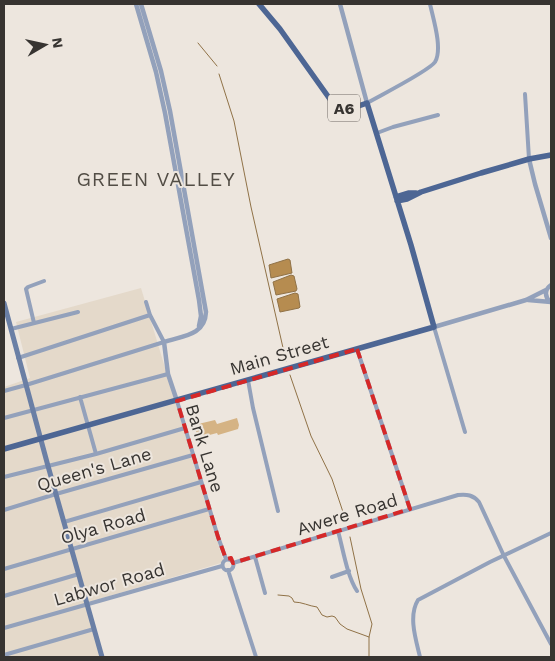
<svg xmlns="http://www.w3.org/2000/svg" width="555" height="661" font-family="'Work Sans',sans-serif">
  <rect width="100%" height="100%" fill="#ede6de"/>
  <!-- built -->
  <path fill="#e4d9ca" d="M141,288L223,560L221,563L86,603L101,657H4V387L30,378L16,322Z"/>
  <!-- green -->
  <path fill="#d5b384" d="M237,418L239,425L238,429L218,435L217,433L198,438L194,425L215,420L217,424Z"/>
  <!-- water -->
  <path fill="#b68c50" stroke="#907247" d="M288,259L290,260L292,273L271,278L269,265Z
    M291,275L294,276L297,289L296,291L276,295L273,282Z
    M295,293L298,294L300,307L299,308L280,312L277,299Z"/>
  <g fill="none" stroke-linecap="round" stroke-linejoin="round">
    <!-- stream -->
    <path stroke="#907247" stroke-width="1" d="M198,43L217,66
      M219,74L234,121L251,207L286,361
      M290,375L311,436L332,479L346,521
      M350,537L361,589L372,624L369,637V657
      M278,595L289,596L292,598L294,602C302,602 309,606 317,607L322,615L327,617L332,616L335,617L340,624L347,629L369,637"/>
    <!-- minor -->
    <path stroke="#93a1bb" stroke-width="4" d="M525,94L529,159
      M367,103C379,96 429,71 435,62C443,49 433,18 430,4
      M377,133L393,127L438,115
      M34,323L26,289L28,287L44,281
      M434,327L465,432
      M11,329L78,312
      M357,349L410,509
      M18,358L150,315
      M248,380L253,408L278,511
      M4,391L26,385L164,342L150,315L146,302
      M80,397L96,454
      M177,401L218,537L226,559
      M4,418L168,374
      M4,477L96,454L185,428
      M4,510L56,494L193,455
      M64,522L201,482
      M338,531C343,549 347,576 357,591
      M255,557L265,593
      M222.5 565a5.5 5.5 0 1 1 11 0a5.5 5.5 0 1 1-11 0Z
      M233,563L458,495C467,494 473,495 479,502L504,556L551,644
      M4,569L209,509
      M228,570L256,657
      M332,577L349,571
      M4,596L79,574
      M4,628L222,566
      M4,655L94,629
      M420,657C416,640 408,616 418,600L490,562L551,533"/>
    <!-- tertiary -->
    <path stroke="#93a1bb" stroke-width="4.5" d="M136,4L156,72L165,113L199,300L201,316L199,326
      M141,4L161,71L170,111L206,312C205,336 182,336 164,342L168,374L177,401
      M340,4L367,103
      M529,159L535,184L551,238
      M528,300L551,302
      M550,302C544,296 545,289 551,285
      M434,327L526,300L546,290"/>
    <!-- secondary -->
    <path stroke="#6a7fa5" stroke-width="5" d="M4,303L48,466L102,657"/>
    <!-- primary -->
    <path stroke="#4d6694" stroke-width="5.5" d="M396,197L409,193H416
      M397,201L407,199L421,192L481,173L529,159L551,155
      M4,449L434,327L411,245L367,103C353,108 344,112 332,102L280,29L259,4"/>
  </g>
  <!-- marked area -->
  <path fill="none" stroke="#d62828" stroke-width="4" stroke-dasharray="10 6" stroke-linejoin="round" d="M357,349L410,509L233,563L231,558L226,559L218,537L177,401Z"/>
  <g text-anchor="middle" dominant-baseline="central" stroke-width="4" stroke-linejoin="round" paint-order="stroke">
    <!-- shield labels -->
    <rect fill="#ede6de" stroke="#6e6965" stroke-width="1" x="328" y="94.5" width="32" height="27" rx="4"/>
    <g font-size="16" font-weight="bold" fill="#373431">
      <text x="344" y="108">A6</text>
    </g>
    <!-- street labels -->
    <g font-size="18" fill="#373431" stroke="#ede6de">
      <text transform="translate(279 355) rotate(-16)">Main Street</text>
      <text transform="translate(205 448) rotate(73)">Bank Lane</text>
      <text transform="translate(94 469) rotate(-16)">Queen's Lane</text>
      <text transform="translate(347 514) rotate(-17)">Awere Road</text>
      <text transform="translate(103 526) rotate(-16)">Olya Road</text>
      <text transform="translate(109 584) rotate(-16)">Labwor Road</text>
    </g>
    <!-- quarter labels -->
    <g font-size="20" letter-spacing="1" fill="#524d45" stroke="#ede6de">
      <text x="156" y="179">GREEN VALLEY</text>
    </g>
  </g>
  <!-- border -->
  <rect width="555" height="661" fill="none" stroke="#373431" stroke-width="10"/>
  <!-- north arrow -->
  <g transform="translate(45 45) rotate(81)" stroke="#ede6de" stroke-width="4" paint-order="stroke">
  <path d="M0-4L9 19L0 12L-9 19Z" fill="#373431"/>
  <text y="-8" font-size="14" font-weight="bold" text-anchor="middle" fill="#373431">N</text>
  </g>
</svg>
